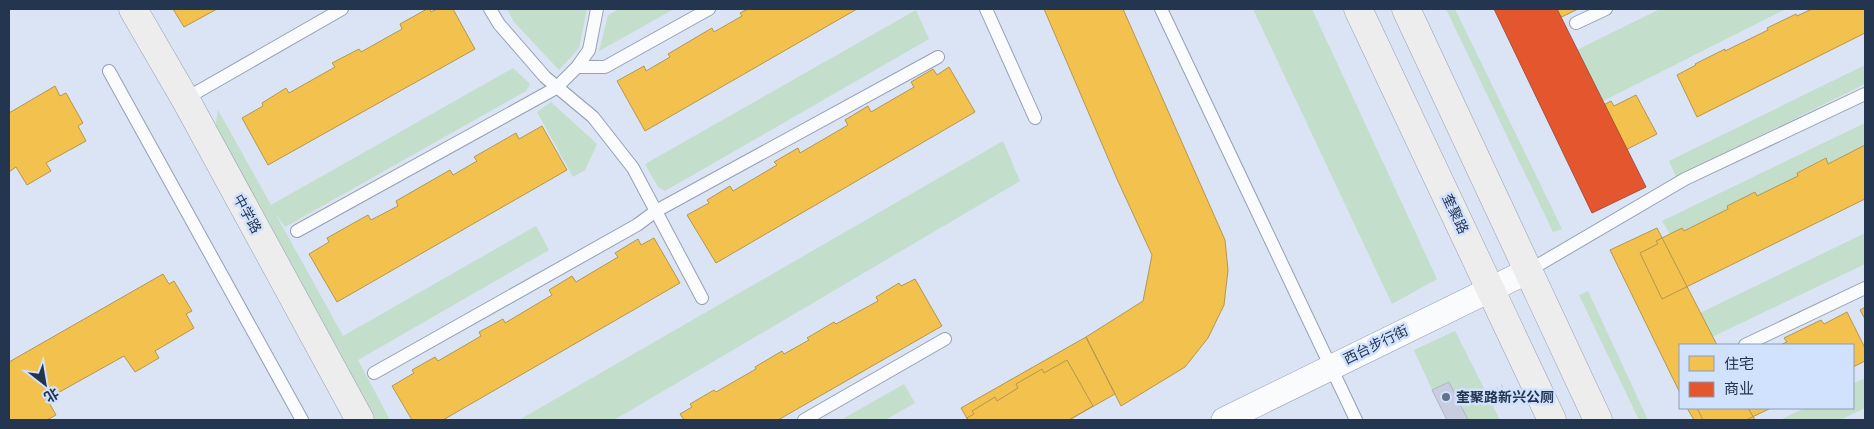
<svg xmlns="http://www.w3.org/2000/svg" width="1874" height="429" font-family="'Fira Sans Condensed','Noto Sans SC',sans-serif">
  <rect width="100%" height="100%" fill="#dae4f4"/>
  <!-- green -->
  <path fill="#c3deca" d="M507,9H587L579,48L559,70L514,22Z
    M619,9H674L599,51L608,15Z
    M1253,9H1312L1437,279L1392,304Z
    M1446,9H1455L1562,229L1553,232Z
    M1660,9H1786L1603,101L1577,50Z
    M916,10L929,39L665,191L658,187L645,164Z
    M1865,65V84L1676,177L1669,161Z
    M513,68L530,84L526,91L285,227L275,213L343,336L536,226L549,250L358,360L390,420H375L215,130L218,110L271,205Z
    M551,102L597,144L585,170L573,177L537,112Z
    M1865,123V145L1828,164L1825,158L1797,172L1798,176L1757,196L1755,192L1727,206L1728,209L1684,231L1682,228L1670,234L1662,221Z
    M1003,141L1020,181L614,420H519Z
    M1865,233V264L1712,337L1700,313Z
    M1588,291L1648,420H1639L1579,295Z
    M1455,331L1500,420H1468L1449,382L1432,390L1414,350Z
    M1865,378V408L1840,420H1780L1805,408H1853V384Z
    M904,384L915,403L885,420H841Z"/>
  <!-- homes -->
  <path fill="#f2c14e" stroke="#b4974f" d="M173,9H217L184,27Z
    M427,9H430L431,12L437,9H453L475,49L268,165L242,118L263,106L262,103L286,88L289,93L335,67L332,63L359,49L361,52L402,29L400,24Z
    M748,9H857L645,131L617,81L644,66L646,71L670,57L668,54L712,28L714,32L742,16L740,13Z
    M1044,9H1123L1225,240L1228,270L1224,305L1208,338L1185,367L1121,406L1086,337L1143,301L1152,255L1117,179Z
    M1525,9H1578L1535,30Z
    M1812,9H1865V33L1697,117L1677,75L1696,65L1695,64L1725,49V51L1768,30L1767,28L1796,14L1797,16Z
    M949,67L975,112L716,263L687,215L709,203L707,200L730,186L733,191L777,165L774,162L798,148L800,153L848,125L845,120L868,106L871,112L914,87L911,82L933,69L937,75Z
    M55,86L60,96L66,93L83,123L78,126L86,141L46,163L51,171L27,185L16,167L9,172V113Z
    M1636,95L1657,134L1586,170L1565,131L1583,122L1581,117L1611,101L1614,106Z
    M542,126L567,170L337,302L309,254L329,242L327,238L368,215L371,220L398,206L396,201L450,170L453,175L477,161L474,157L516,133L519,139Z
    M1865,145V199L1662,299L1640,253L1658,244L1656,241L1682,228L1684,231L1728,209L1727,206L1755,192L1757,196L1798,176L1797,173L1826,158L1828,164Z
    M1657,228L1717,345H1680V393L1610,250Z
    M654,238L680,283L443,420H412L392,386L414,373L412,370L435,357L438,361L481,336L479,332L503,319L505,323L552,295L549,290L572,276L576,282L618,257L615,253L638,239L641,245Z
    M163,274L169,284L174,281L192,311L186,314L194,328L155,351L159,358L135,372L124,356L47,399L56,415L47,420H9V362Z
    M915,279L942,326L778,420H684L680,414L692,407L690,404L714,390L716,392L756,369L755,367L782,351L784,354L809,340L807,338L834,322L836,324L878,301L876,297L899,283L901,286Z
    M1865,307V319L1860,310Z
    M1847,312L1865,348V361L1853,367V345H1780L1787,342L1784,338L1821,320L1824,324Z
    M1086,337L1115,394L1069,420H968L961,408Z
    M1067,360L1093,406L1069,420H968L967,418L974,414L972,411L995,397L997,401L1018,388L1016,384L1042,369L1044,373Z
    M1687,408H1748L1755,420H1694Z
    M1697,408H1771L1746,420H1703Z"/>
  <!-- shops -->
  <path fill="#e4572e" stroke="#aa4d38" d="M1494,9H1557L1646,187L1592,213Z"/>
  <!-- building -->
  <path fill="#c8cddf" stroke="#afb4c9" d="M1449,382L1468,420H1447L1432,390Z"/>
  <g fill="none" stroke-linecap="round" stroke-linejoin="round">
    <!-- lane casing -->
    <g stroke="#95a0b3" stroke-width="14">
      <path id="lane" d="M490,9L499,24L545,77L593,117L633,168L702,298
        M986,9L1035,118
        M1161,9L1356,420
        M1576,23L1606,9
        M577,67H605L709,9
        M109,71L302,420
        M185,99L342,9
        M297,231L556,88L577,67L589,50L597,9
        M1528,271L1685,179L1865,94
        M1745,345L1865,288
        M374,373L637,225L656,211L938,57
        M804,420L945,339"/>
    </g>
    <!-- street casing -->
    <g stroke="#95a0b3" stroke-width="26">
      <path id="street" d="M1224,420L1528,271"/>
    </g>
    <!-- secondary casing -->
    <g stroke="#95a0b3" stroke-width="29">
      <path id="secondary" d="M133,9L188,104L360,420
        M1358,9L1552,420
        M1406,9L1598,420"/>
    </g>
    <!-- path -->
    <path stroke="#c2c8cf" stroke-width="3" stroke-dasharray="1 4" stroke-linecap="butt" d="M1460,404L1505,385"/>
    <!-- lane -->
    <use href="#lane" stroke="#f9fbfd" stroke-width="12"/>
    <!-- street -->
    <use href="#street" stroke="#f9fbfd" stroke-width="25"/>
    <!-- secondary -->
    <use href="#secondary" stroke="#eeeded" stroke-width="28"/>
  </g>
  <!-- markers -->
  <circle fill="#647289" stroke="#d0e2fe" stroke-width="2" cx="1446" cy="397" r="5"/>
  <g text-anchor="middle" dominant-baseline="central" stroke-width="5" stroke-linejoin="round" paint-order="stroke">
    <!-- street labels -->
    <g font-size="14" fill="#243550" stroke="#d0e2fe">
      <text transform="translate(247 214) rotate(61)">中学路</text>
      <text transform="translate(1455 214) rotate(65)">奎聚路</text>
      <text transform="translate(1376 345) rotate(-26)">西台步行街</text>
    </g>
    <!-- poi labels -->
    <g font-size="14" font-weight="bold" fill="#243550" stroke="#d0e2fe" text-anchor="start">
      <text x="1456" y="397">奎聚路新兴公厕</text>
    </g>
  </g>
  <!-- border -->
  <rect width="1874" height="429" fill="none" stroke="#243550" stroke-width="20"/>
  <!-- legend -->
  <rect x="1679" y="344" width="175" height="65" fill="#d0e2fe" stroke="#8b9db8"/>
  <rect x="1689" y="356" width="25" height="15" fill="#f2c14e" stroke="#8b9db8"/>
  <text x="1724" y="369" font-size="15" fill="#243550">住宅</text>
  <rect x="1689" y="382" width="25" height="15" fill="#e4572e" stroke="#8b9db8"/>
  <text x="1724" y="394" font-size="15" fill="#243550">商业</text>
  <!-- north arrow -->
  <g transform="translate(45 384) rotate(149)" stroke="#d0e2fe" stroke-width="4" paint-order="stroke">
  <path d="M0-4L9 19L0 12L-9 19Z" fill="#243550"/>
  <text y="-8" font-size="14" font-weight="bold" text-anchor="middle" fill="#243550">北</text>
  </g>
</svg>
